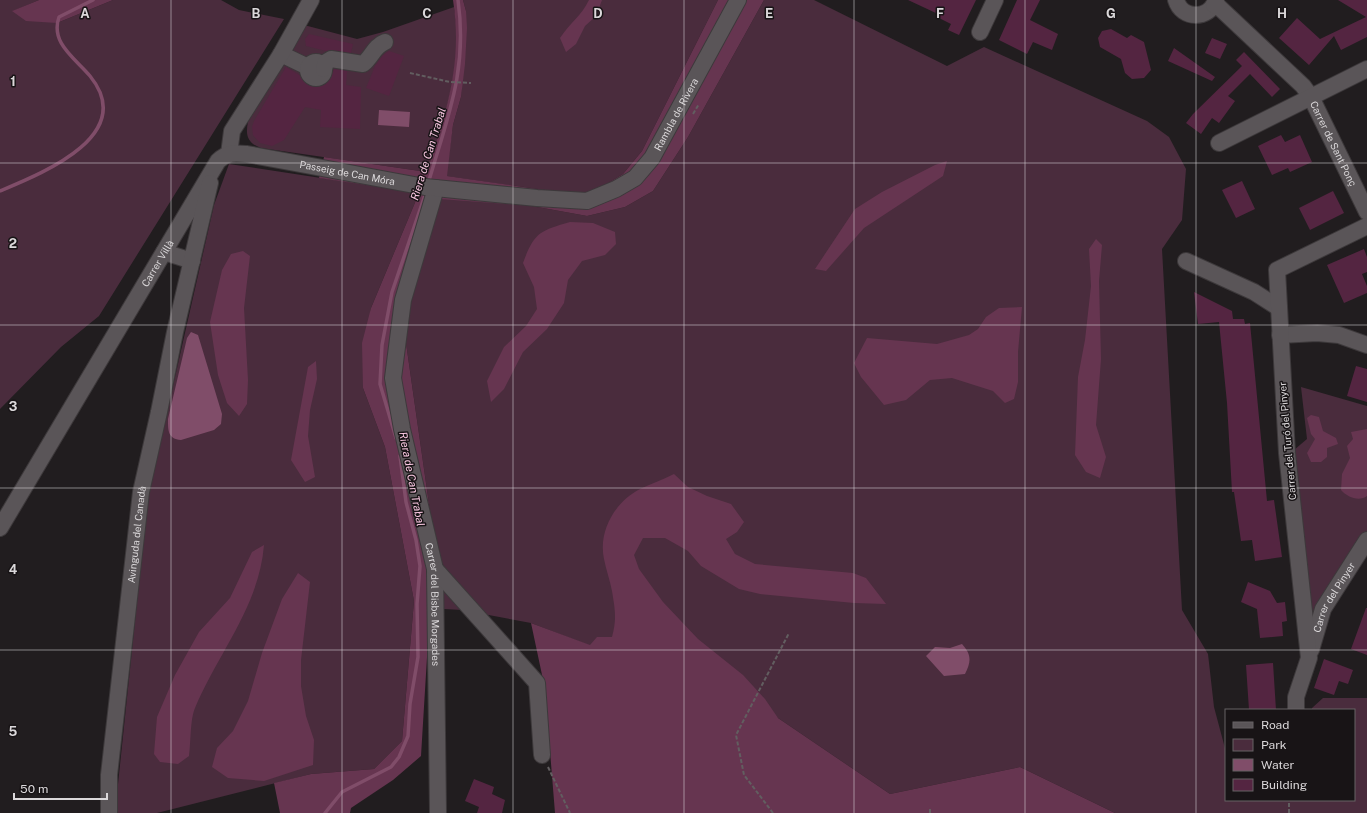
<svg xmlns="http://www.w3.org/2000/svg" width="1367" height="813" font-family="'Public Sans',sans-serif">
  <rect width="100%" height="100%" fill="#211d1f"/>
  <!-- green -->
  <path fill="#4a2c3d" d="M0,0H39L13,11L57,23L113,0H221L239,10L284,19L99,316L61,347L0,409Z
    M463,0H718L642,151L623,174L600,188L579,195L446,176L453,125L461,97L466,11Z
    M764,0H814L947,66L984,47L1147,121L1169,137L1186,169L1182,220L1162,249L1182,610L1208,654L1214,707L1226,752V800H1354V710H1312V708L1323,698H1367V813H1115L1020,767L890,794L778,718L531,623L462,610L444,609L404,329L440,198L532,206L587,216L625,207L653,191L688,137Z
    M454,7C464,65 444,118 427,172L261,148C248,143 245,136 248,122L304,25L357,39L383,32Z
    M229,164L419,193L371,308L363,388L385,447L414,601L402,741L374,769L311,774L157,813H115L148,496L214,205Z
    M1301,387L1367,406V540L1323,609L1309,658L1294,450L1307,439Z"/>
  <!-- forest -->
  <path fill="#663550" d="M39,0H113L57,23L26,21L12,11Z
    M453,0H463L466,11L467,28L465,64L461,97L453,125L447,176L579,195L600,188L623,174L642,151L718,0H764L688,137L653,191L625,207L587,216L532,206L440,199L404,329L444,609L430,608L421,756L393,780L351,808L350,813H280L274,783L311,774L374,769L402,741L414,601L385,447L363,388L362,343L371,308L419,193L319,178L324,157L427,172C446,111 463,65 453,0Z
    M589,0H602L596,16L585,26L576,44L566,52L560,38C570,23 582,15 589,0Z
    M947,161L943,176L864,228L826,271L815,269L855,209L882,192L935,165Z
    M570,222L593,223L615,232L616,244L605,255L582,261L568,280L564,303L547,329L523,352L504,389L491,402L487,381L504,347L526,326L537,309L534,287L523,263C534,233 539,231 570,222Z
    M1096,239L1102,245L1099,281L1101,359L1096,425L1106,457L1100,478L1086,472L1075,455L1078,377L1085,340L1091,286L1089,249Z
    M243,251L250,256L244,308L248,380L247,404L239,416L227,403L218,375L210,322L222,270L231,254Z
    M1022,307L1018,352V382L1014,399L1005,403L993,391L952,378L930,380L906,400L884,405L861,377L854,363L867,338L937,344L969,335L978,329L986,317L999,308Z
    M316,361L317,379L310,410L308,436L315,477L305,482L291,460L308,367Z
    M1311,415L1319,417L1323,431L1336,438L1338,444L1327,448V457L1321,462H1311L1307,453L1315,439L1311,434L1307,418Z
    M1367,429V496C1359,502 1347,497 1341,490L1342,474L1350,458L1347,446L1353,439L1351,432Z
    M674,474L688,487L707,496L731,504L744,522L737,532L726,539L735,554L755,564L853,573L866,578L886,604L854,603L760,594L739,589L701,566L688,551L665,538H643L634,555L639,569L663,602L698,639L743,675L765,699L778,718L890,794L1020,767L1115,813H555L545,689L531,623L590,645L597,637H612C617,618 615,610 612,591C610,580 606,570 604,559C598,531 615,502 640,489C650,484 662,480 674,474Z
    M264,545C259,607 218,653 195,708C190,719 191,743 189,756L178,764L160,762L154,754L157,717L175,675L199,632L230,598L252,552Z
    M298,573L310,582L301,660V686L306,716L314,740L313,765L264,781L228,778L212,767L217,748L233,731L248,701L262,653L282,599Z"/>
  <!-- water -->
  <path fill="#804d69" d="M379,110L410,112L409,127L378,125Z
    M191,332L198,335L222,414L221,424L214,430L181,440C168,439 168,431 168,419L187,338Z
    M962,644C972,655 971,662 965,674L944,676L926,656L935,647L950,648Z"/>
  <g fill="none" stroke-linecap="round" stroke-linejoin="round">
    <!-- stream -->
    <path stroke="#804d69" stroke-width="3.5" d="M428,184C447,118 468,71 458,0
      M0,191C43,173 138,135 90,76C75,58 50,43 59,17L93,0
      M396,438L380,384L382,345L392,292L426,192
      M325,813L342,792L391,767L399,757L408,736L410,704L418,657L417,604L420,566L416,540L406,502L400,456"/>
  </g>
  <!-- building -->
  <path fill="#542541" d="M908,0H976L959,35L948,30L951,24L937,17L938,14Z
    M1017,0H1040L1030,20L1058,34L1052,50L1033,42L1027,54L999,40Z
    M1338,0H1367V37L1341,50L1334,36L1309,65L1279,38L1297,18L1320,39L1366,17Z
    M1111,29L1127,38L1131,35L1144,42L1151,70L1144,78L1132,79L1125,73L1121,59L1100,47L1098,38L1102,31Z
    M309,34L353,44L351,53L332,50L326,51L306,46L305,39Z
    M1212,38L1227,44L1220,59L1205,53Z
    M1174,48L1215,77L1212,81L1168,61Z
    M389,51L404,56L389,96L366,88L375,66L383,55Z
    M1244,52L1280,89L1272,97L1250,74L1228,96L1235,101L1219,123L1212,118L1201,134L1186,123L1193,114L1242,66L1236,60Z
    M286,67L314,84L325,85L327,78L331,76L334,69L347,71L346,85L361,87L360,129L320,127L321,110L305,107L284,140L272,146L260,143L253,135L252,127L254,121Z
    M1281,135L1285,142L1300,135L1312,162L1290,172L1288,168L1272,175L1258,146Z
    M1242,181L1255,209L1236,218L1222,190Z
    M1333,191L1344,213L1310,230L1299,208Z
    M1364,249L1367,257V272L1362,274L1367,286V293L1344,303L1327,265Z
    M1194,292L1232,311L1233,319H1244L1245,324L1250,323L1267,501L1274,500L1282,557L1255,561L1252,540L1241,541L1234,492H1232L1227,403L1219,322L1198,324Z
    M1356,366L1367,369V402L1347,396Z
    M1248,582L1270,591L1277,603L1285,602L1287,621L1282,622L1283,636L1260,638L1257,609L1241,602Z
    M1366,608H1367V655L1351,649Z
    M1324,659L1353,670L1348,684L1339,681L1334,695L1314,688Z
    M1273,663L1276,710H1249L1246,665Z
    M474,779L494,787L492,794L505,800L502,813H477L479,807L465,801Z"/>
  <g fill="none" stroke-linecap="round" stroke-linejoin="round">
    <!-- minor casing -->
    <g stroke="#3d393b" stroke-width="18">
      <g id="minor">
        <path d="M1176,0C1182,20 1209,20 1216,0"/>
        <path id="s1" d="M1214,5L1220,8L1303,86L1311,97L1367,212"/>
        <path d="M980,32L995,0"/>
        <path d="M281,54L308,67"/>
        <circle cx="316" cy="70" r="8"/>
        <path d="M324,69L326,62L331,59L363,64C372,57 374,46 385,42"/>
        <path d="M1219,143L1367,69"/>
        <path d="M229,154L232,131L281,54L311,0"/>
        <path id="s2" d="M436,188L403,300L393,378L402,429L435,569L438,813"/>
        <path d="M164,252L192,261"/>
        <path d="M1186,261L1254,292L1279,308"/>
        <path d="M1280,335L1317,333L1339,335L1367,345"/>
        <path id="s3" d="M0,528L218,161C227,152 235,153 247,154L425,187L537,198L587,201L616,189L635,178L652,158L738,0"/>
        <path d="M435,569L537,683L542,755"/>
        <path id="s4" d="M1311,650L1323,609L1367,540"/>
        <path d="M1296,710V697L1309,658L1287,453L1277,270L1367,226"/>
        <path id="s5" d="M109,813V775L141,492L159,412L175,332L210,183"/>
      </g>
    </g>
    <!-- path -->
    <path stroke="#625e60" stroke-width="2" stroke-dasharray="4 2" stroke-linecap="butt" d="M410,73L450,82L471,83
      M693,114L699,104
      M548,767L570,813
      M773,813L744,775L736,735L789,633
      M930,813V808
      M1289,813V800"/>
    <!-- minor -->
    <use href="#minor" stroke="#5a5558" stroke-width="16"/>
  </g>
  <!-- grid -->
  <path fill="none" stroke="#dbd8da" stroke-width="1" stroke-opacity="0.55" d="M171,0V813M342,0V813M513,0V813M684,0V813M854,0V813M1025,0V813M1196,0V813M0,163H1367M0,325H1367M0,488H1367M0,650H1367"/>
  <g text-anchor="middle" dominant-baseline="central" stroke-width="3" stroke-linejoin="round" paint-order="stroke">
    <!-- street labels -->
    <g font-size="10" fill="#dbd8da" stroke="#181416">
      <text stroke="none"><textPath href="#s3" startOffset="931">Rambla de Rivera</textPath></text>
      <text stroke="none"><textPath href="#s1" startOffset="186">Carrer de Sant Ponç</textPath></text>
      <text stroke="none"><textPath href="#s3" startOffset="560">Passeig de Can Móra</textPath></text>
      <text stroke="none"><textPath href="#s3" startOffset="308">Carrer Villà</textPath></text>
      <text transform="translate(1287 441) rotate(-95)">Carrer del Turó del Pinyer</text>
      <text stroke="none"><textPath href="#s5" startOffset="280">Avinguda del Canadà</textPath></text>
      <text stroke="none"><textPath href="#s4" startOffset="58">Carrer del Pinyer</textPath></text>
      <text stroke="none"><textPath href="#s2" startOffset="426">Carrer del Bisbe Morgades</textPath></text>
    </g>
    <!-- water labels -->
    <g font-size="11" font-style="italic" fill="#fac8e2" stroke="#181416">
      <text transform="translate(428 154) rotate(-73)">Riera de Can Trabal</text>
      <text transform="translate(412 479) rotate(79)">Riera de Can Trabal</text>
    </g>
  </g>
  <g font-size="13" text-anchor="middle" font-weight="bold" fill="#dbd8da" stroke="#181416" stroke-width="3" stroke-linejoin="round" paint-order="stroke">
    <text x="85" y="18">A</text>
    <text x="256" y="18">B</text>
    <text x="427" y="18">C</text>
    <text x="598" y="18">D</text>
    <text x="769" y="18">E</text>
    <text x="940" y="18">F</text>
    <text x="1111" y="18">G</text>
    <text x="1282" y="18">H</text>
    <text x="13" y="86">1</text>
    <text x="13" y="248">2</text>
    <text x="13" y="411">3</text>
    <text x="13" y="574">4</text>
    <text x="13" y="736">5</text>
  </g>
  <!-- legend -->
  <rect x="1225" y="709" width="130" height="92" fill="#181416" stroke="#666264"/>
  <rect x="1233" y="722" width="20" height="6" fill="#5a5558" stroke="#666264"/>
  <text x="1261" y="729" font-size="12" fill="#dbd8da">Road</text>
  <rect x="1233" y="739" width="20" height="12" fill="#4a2c3d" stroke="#666264"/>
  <text x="1261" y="749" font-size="12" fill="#dbd8da">Park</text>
  <rect x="1233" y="759" width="20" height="12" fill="#804d69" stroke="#666264"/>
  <text x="1261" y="769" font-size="12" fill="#dbd8da">Water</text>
  <rect x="1233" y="779" width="20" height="12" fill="#542541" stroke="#666264"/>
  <text x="1261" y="789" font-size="12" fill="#dbd8da">Building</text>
  <!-- scale -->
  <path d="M14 793v6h93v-6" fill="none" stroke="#dbd8da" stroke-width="2"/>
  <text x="20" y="793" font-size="12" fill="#dbd8da" stroke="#181416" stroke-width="3" paint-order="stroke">50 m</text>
</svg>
